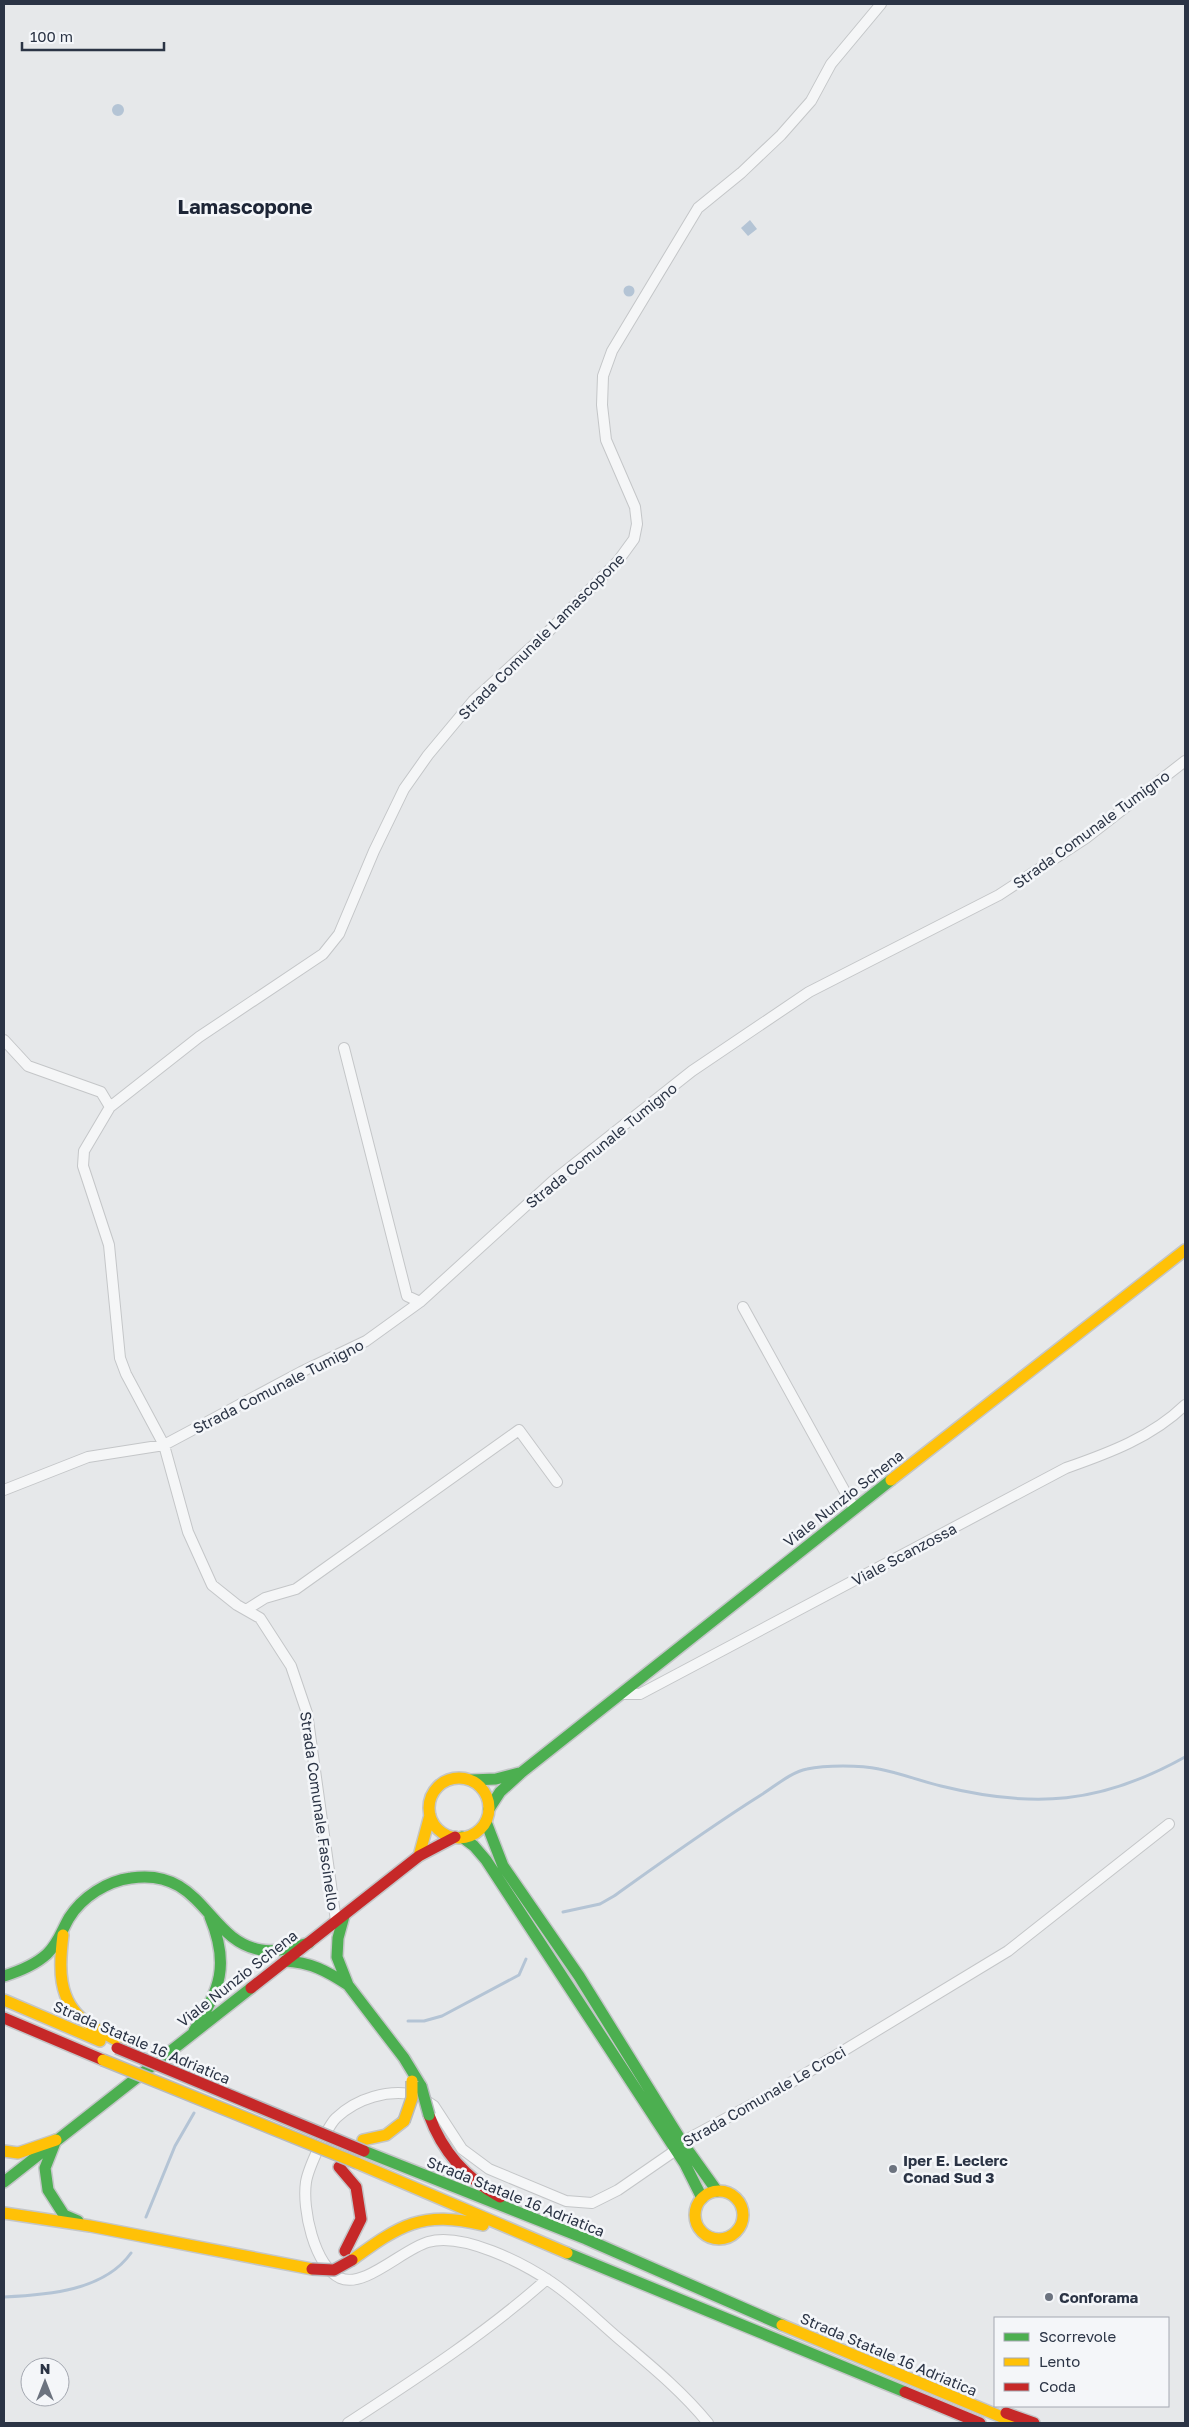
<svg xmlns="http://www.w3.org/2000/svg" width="1189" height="2427" font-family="'Golos Text',sans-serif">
  <rect width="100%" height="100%" fill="#e6e8ea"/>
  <!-- water -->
  <path fill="#b4c4d5" d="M112 110a6 6 0 1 1 12 0a6 6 0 1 1-12 0Z
    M750,220L757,229L748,236L741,228Z
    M623.5 291a5.5 5.5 0 1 1 11 0a5.5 5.5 0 1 1-11 0Z"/>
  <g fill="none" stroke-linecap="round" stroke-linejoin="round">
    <!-- stream -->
    <path stroke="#b4c4d5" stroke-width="3" d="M563,1912L600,1904L614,1896C663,1861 710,1827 761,1795C774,1787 791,1772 807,1769C825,1765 861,1765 879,1769C900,1773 920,1781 941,1786C1034,1809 1101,1804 1185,1757
      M408,2021H424L442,2016L519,1975L526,1959
      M146,2217L175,2146L194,2113
      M4,2297C47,2295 104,2291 131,2253"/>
    <!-- street casing -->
    <g stroke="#c4c6c8" stroke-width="12">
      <path id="street" d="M4,1040L28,1066L101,1092L110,1107
        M344,1048L407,1296L420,1302
        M743,1307L854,1508
        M4,1490L88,1457L164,1445L301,1372L366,1341L420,1302L553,1181L692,1071L809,992L999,895L1086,838L1185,761
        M246,1610L265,1598L296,1589L519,1430L557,1482
        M620,1694H640L1066,1468C1109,1453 1152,1437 1185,1405
        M336,1921L307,1713L291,1666L260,1618L237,1605L212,1585L188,1532L164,1445L126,1374L120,1358L109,1245L83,1166L84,1151L110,1107L199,1037L323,954L339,934L374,851L404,789L428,755L473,701L550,630L618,561L634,539L637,524L635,507L606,440L602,405L603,376L612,351L698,208L741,173L781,135L811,101L831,64L881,4
        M416,2095C388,2089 357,2098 336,2118C327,2127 308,2169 306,2182C302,2209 314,2265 340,2278C364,2289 403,2249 428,2242C463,2232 523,2263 551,2282C575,2298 596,2319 618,2338C650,2365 682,2391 708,2423
        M428,2102L434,2106L462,2149L489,2169L566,2201L592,2203L618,2190L676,2150L682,2142L777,2091L1008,1951L1169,1824
        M348,2423C417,2378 485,2334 547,2279"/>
    </g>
    <!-- fast casing -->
    <g stroke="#c4c6c8" stroke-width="14">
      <path id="fast" d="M471,1780L496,1779L519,1773
        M489,1809L500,1792L522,1772L891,1480
        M486,1822L503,1866L579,1976L682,2142L717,2191
        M462,1837L474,1846L486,1860L685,2164L702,2198
        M344,1916L338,1938L337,1957L348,1985L404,2058L421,2086
        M285,1961C310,1962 327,1971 348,1985
        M4,1976C20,1971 35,1965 47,1954C58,1944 62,1930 69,1918C82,1897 107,1881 131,1878C203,1867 207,1941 261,1950C277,1953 293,1947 309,1943
        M194,2031C220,1989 230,1965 210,1917
        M56,2140L45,2168L48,2190L64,2215L78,2221
        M364,2151L586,2239L782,2325
        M4,2182L251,1988
        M567,2253L905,2392"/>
    </g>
    <!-- slow casing -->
    <g stroke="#c4c6c8" stroke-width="14">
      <path id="slow" d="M891,1480L1185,1250
        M429 1808a30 30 0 1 1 60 0a30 30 0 1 1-60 0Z
        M419,1856L430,1815
        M63,1935C59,1966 57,2001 86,2022C97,2030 111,2037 123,2044
        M4,2000L100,2041
        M363,2140L386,2135L404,2121
        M4,2151L18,2153L56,2140
        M357,2163L567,2253
        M695 2215a24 24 0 1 1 48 0a24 24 0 1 1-48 0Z
        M4,2213L90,2226L312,2269
        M352,2260C400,2225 422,2210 483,2225
        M782,2325L1016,2423"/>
    </g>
    <!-- jam casing -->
    <g stroke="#c4c6c8" stroke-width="14">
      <path id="jam" d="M251,1988L419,1856L455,1837
        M4,2018L103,2060
        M429,2115C442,2151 467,2179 500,2197
        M339,2167L356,2187L361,2219L345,2251
        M905,2392L980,2423
        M1006,2413L1034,2423"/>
    </g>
    <!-- street -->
    <use href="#street" stroke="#f5f6f7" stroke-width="10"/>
    <!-- fast -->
    <use href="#fast" stroke="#4caf50" stroke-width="11"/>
    <!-- slow -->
    <use href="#slow" stroke="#ffc107" stroke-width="11"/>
    <!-- jam -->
    <use href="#jam" stroke="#c62828" stroke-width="11"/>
    <!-- fast-bridge casing -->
    <g stroke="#b8bbbf" stroke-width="14" stroke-linecap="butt">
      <path id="fast-bridge" d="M421,2086L429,2115"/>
    </g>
    <!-- slow-bridge casing -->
    <g stroke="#b8bbbf" stroke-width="14" stroke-linecap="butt">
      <path id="slow-bridge" d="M103,2060L357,2163
        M404,2121L412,2098V2081"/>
    </g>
    <!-- jam-bridge casing -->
    <g stroke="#b8bbbf" stroke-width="14" stroke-linecap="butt">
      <path id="jam-bridge" d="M117,2048L364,2151
        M312,2269L334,2270L352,2260"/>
    </g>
    <!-- fast-bridge -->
    <use href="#fast-bridge" stroke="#4caf50" stroke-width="11"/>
    <!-- slow-bridge -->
    <use href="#slow-bridge" stroke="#ffc107" stroke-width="11"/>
    <!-- jam-bridge -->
    <use href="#jam-bridge" stroke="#c62828" stroke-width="11"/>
  </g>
  <!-- markers -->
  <g fill="#6c737f" stroke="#f4f6f9" stroke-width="2">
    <circle cx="893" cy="2169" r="5"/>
    <circle cx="1049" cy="2297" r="5"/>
  </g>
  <g text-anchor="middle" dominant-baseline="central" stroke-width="5" stroke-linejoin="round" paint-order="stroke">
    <!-- street labels -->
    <g font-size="15" fill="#2b3445" stroke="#f4f6f9">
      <text transform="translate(541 636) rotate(-45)">Strada Comunale Lamascopone</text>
      <text transform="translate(1091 829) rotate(-36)">Strada Comunale Tumigno</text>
      <text transform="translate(601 1145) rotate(-39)">Strada Comunale Tumigno</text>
      <text transform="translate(278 1386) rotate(-27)">Strada Comunale Tumigno</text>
      <text transform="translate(843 1498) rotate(-38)">Viale Nunzio Schena</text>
      <text transform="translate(904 1554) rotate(-28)">Viale Scanzossa</text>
      <text transform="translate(320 1811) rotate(82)">Strada Comunale Fascinello</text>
      <text transform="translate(237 1978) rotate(-38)">Viale Nunzio Schena</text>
      <text transform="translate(142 2042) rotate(23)">Strada Statale 16 Adriatica</text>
      <text transform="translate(764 2096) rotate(-30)">Strada Comunale Le Croci</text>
      <text transform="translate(516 2196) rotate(22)">Strada Statale 16 Adriatica</text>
      <text transform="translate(889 2354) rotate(23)">Strada Statale 16 Adriatica</text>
    </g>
    <!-- poi labels -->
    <g font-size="15" font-weight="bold" fill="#2b3445" stroke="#f4f6f9" text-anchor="start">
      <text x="903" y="2160">Iper E. Leclerc<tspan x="903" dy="17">Conad Sud 3</tspan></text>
      <text x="1059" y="2297">Conforama</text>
    </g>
    <!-- district labels -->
    <g font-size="20" font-weight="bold" fill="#1d2536" stroke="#f4f6f9">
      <text x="245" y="206">Lamascopone</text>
    </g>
  </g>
  <!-- border -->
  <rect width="1189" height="2427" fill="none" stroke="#2b3445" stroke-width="10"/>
  <!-- legend -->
  <rect x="994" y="2317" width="175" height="90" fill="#f4f6f9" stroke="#a4a8b1"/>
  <rect x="1004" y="2333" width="25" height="8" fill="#4caf50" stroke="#a4a8b1"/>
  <text x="1039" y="2342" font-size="15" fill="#2b3445">Scorrevole</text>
  <rect x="1004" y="2358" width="25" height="8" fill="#ffc107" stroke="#a4a8b1"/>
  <text x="1039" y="2367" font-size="15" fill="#2b3445">Lento</text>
  <rect x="1004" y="2383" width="25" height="8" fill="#c62828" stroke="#a4a8b1"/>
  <text x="1039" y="2392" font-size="15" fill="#2b3445">Coda</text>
  <!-- north arrow -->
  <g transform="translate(45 2382)"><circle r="24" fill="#f4f6f9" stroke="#a4a8b1"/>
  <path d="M0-4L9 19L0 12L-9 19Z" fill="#6c737f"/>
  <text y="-8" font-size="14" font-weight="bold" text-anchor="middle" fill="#2b3445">N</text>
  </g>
  <!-- scale -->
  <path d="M22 42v8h142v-8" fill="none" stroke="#2b3445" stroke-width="2.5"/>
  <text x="30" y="42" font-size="15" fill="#2b3445" stroke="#f4f6f9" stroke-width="4" paint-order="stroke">100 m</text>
</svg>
